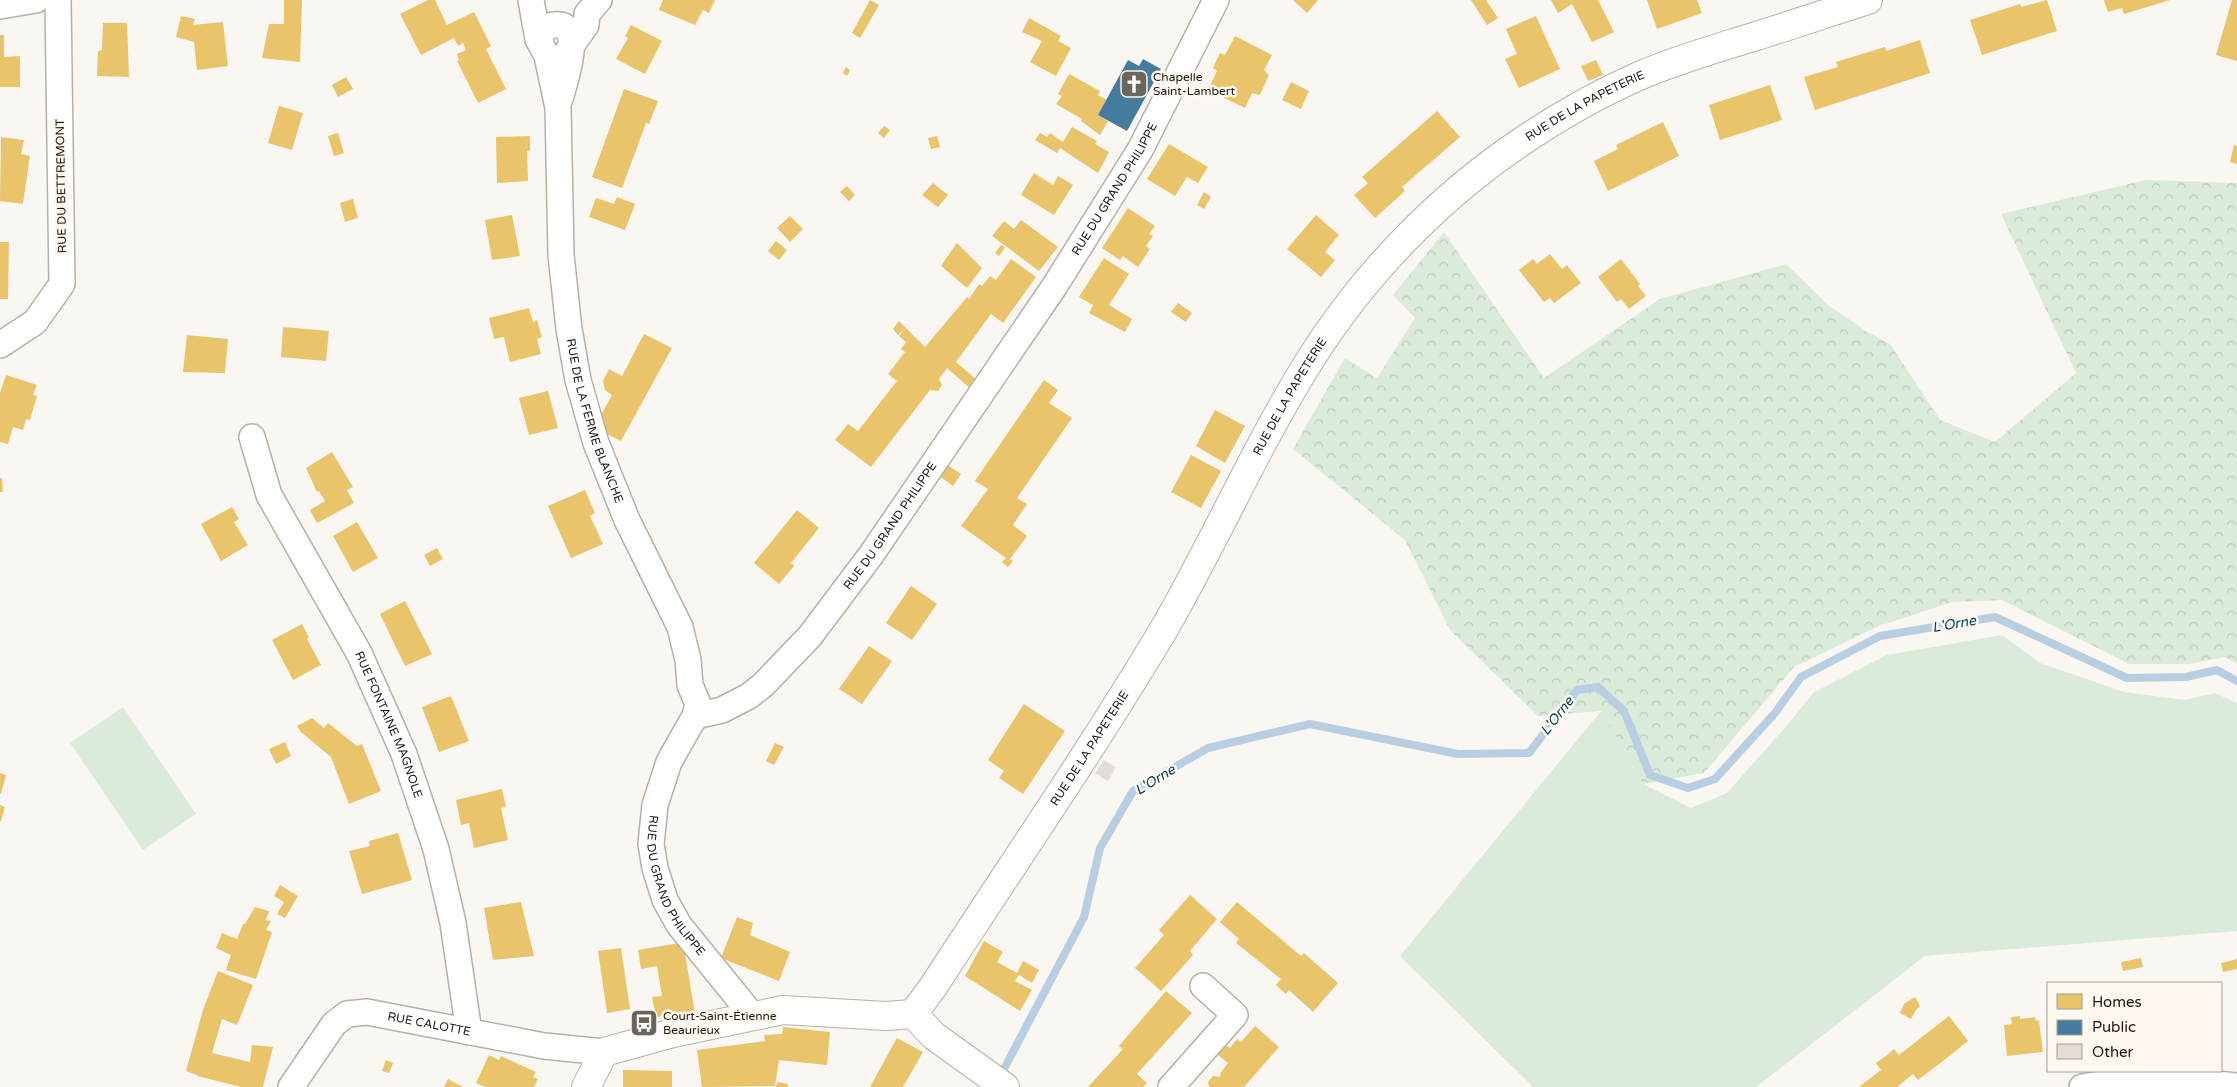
<svg xmlns="http://www.w3.org/2000/svg" width="2237" height="1087" font-family="'Varela Round',sans-serif">
  <defs>
    <pattern id="forest-crowns" width="20" height="18" patternUnits="userSpaceOnUse" patternTransform="scale(1.25)"><rect width="20" height="18" fill="#daebda"/><path d="M2 6a3 3 0 1 1 6 0M12 15a3 3 0 1 1 6 0" fill="none" stroke="#bbc9ba"/></pattern>
  </defs>
  <rect width="100%" height="100%" fill="#faf7f2"/>
  <!-- green -->
  <path fill="#daebda" d="M2002,635L2040,663L2124,692L2185,700L2215,693L2237,703V931L1925,956L1756,1087H1533L1400,956L1601,711L1643,784L1691,808L1727,793L1789,723L1814,692L1887,655Z
    M123,707L196,814L143,850L70,743Z"/>
  <!-- forest -->
  <path fill="url(#forest-crowns)" d="M2146,180L2237,183V664L2225,657L2189,664H2129L2002,600L1952,602L1879,626L1794,667L1704,773L1643,784L1601,711L1538,716L1450,630L1405,540L1293,449L1345,358L1377,378L1415,318L1393,295L1444,232L1544,378L1660,299L1786,264L1828,305L1869,333L1890,344L1940,420L1995,442L2076,373L2001,214Z"/>
  <!-- homes -->
  <path fill="#e9c46a" d="M284,0H302L300,62L262,58L269,24H284Z
    M428,0H435L447,25L474,12L491,46L486,49L506,89L478,103L457,61L459,60L457,54L466,50L463,43L458,46L454,38L421,55L400,14Z
    M663,0H715L709,13L703,10L695,25L659,10Z
    M870,0L879,5L860,38L852,33Z
    M1293,0H1318L1307,13Z
    M1471,0H1486L1498,18L1487,25Z
    M1551,0H1598L1614,32L1592,42L1572,4L1558,13Z
    M1647,0H1697L1702,13L1657,29Z
    M2047,0L2057,31L1982,55L1970,20L2020,4L2021,7Z
    M2104,0H2170L2124,14L2122,8L2108,12Z
    M2232,0H2237V61L2216,55Z
    M181,16L195,19L193,25L223,22L228,66L197,70L194,42L176,37Z
    M1536,16L1560,69L1519,88L1505,59L1517,54L1506,29Z
    M1029,18L1061,36L1058,41L1071,48L1056,76L1030,62L1042,41L1022,32Z
    M103,23H127L129,77L97,76L98,51L102,50Z
    M631,25L662,41L645,74L616,59L628,38L625,36Z
    M0,35H4V57L20,56V87H0Z
    M1235,36L1272,55L1264,70L1269,75L1260,95L1252,93L1245,108L1208,90L1217,71L1213,68L1220,53L1225,55Z
    M1920,40L1930,73L1815,110L1804,77L1838,67L1836,62L1885,47L1886,51Z
    M1596,60L1603,75L1588,81L1581,66Z
    M846,67L850,70L847,76L843,73Z
    M1069,74L1100,91L1098,95L1107,100L1098,115L1108,121L1100,135L1081,121L1082,119L1056,104L1062,96L1058,94Z
    M346,77L353,89L338,97L332,85Z
    M1291,82L1309,91L1301,109L1282,100Z
    M1770,85L1782,120L1720,140L1709,105Z
    M624,89L658,101L649,124L646,123L622,188L592,177Z
    M279,106L303,113L292,150L268,143Z
    M1437,111L1460,137L1402,187L1405,191L1375,218L1354,195L1368,183L1362,177Z
    M1663,122L1679,156L1608,191L1594,161L1618,149L1616,145Z
    M884,126L890,130L884,138L878,133Z
    M1072,127L1097,141L1095,144L1109,152L1098,173L1060,148L1057,153L1035,140L1040,133L1047,137L1050,133L1063,142Z
    M338,133L344,153L334,156L328,136Z
    M530,136V151H527L528,181L497,183L496,137Z
    M937,136L940,147L931,149L928,138Z
    M1,137L24,140L21,154L30,156L23,204L0,201Z
    M1169,144L1208,167L1198,183L1187,177L1175,196L1147,179Z
    M2234,145L2237,146V164L2230,162Z
    M1034,173L1053,185L1058,176L1073,185L1054,215L1021,195Z
    M933,183L948,195L938,207L922,195Z
    M847,186L855,195L849,201L840,192Z
    M1204,192L1211,197L1204,209L1197,205Z
    M617,197L635,204L625,230L589,217L596,198L614,204Z
    M353,199L358,218L345,222L340,203Z
    M1128,208L1155,226L1149,234L1153,236L1146,246L1150,249L1138,267L1123,256L1120,260L1102,248Z
    M512,215L520,256L492,260L485,220Z
    M1316,215L1339,235L1325,252L1335,260L1321,277L1287,249Z
    M790,216L803,229L790,242L777,228Z
    M1021,220L1058,247L1039,271L992,236L1004,221L1014,229Z
    M776,241L787,250L779,260L768,251Z
    M0,242H9L8,299H0Z
    M957,243L982,268L967,288L941,266Z
    M1001,245L1005,247L999,256L995,253Z
    M1550,254L1562,269L1567,265L1581,283L1554,303L1550,298L1544,302L1519,270L1533,259L1537,264Z
    M1104,258L1129,274L1109,305L1132,319L1125,332L1089,313L1093,305L1079,297Z
    M1011,259L1036,277L1003,323L991,314L956,362L978,381L972,390L947,368L939,379L942,385L938,391L930,390L871,467L835,440L848,424L858,431L897,381L888,374L905,352L901,349L906,342L899,336L906,328L898,335L893,329L899,321L925,347L967,297L969,299L979,284L982,286L990,276L996,280Z
    M1621,259L1640,284L1638,286L1646,296L1629,309L1621,299L1617,302L1598,277Z
    M1178,303L1192,313L1186,322L1171,312Z
    M529,308L533,322L537,320L542,337L537,339L541,354L510,362L504,337L494,339L489,318Z
    M283,327L329,331L326,361L281,357Z
    M644,334L672,348L621,441L605,433L601,415L612,395L605,390L603,381L609,369L622,376Z
    M187,335L228,339L225,373L183,372Z
    M6,375L37,385L33,395L37,396L30,420L26,419L23,430L13,427L8,444L0,442V393Z
    M1044,380L1058,390L1049,403L1072,418L1017,498L1027,504L1013,525L1027,536L1010,559L1013,561L1008,567L1002,562L1006,558L961,526L988,489L975,481Z
    M548,391L558,428L529,435L519,398Z
    M1215,410L1245,426L1225,463L1196,446Z
    M332,452L353,487L347,490L354,503L317,523L310,510L325,501L319,491L317,492L306,468Z
    M1191,455L1221,471L1201,508L1171,492Z
    M946,464L961,474L953,486L938,475Z
    M0,478H2L3,492H0Z
    M585,490L595,513L590,516L603,544L571,558L548,506Z
    M232,507L239,519L234,522L248,545L221,561L201,524Z
    M797,510L819,528L791,563L794,566L779,584L754,563Z
    M357,522L378,558L353,572L333,536Z
    M437,548L443,559L430,566L424,555Z
    M911,586L937,604L912,640L886,623Z
    M405,601L432,654L405,666L380,614Z
    M302,624L309,637L307,639L321,665L293,680L272,640Z
    M869,646L892,661L862,704L839,689Z
    M451,696L469,741L439,752L422,707Z
    M1024,704L1065,731L1023,794L999,778L1004,771L988,760Z
    M312,718L324,728L328,723L357,746L362,744L381,791L349,804L331,757L301,732L297,726Z
    M285,742L291,756L276,764L269,749Z
    M775,743L784,747L774,765L766,761Z
    M0,773L6,775L1,794H0Z
    M502,789L506,807L501,808L508,840L474,848L469,823L461,825L456,800Z
    M0,805L5,807L1,821H0Z
    M398,833L412,880L362,894L349,851L370,846L369,841Z
    M280,885L298,896L285,918L277,914L284,902L274,896Z
    M1190,895L1217,919L1190,951L1193,955L1161,991L1135,968L1164,935L1159,930Z
    M521,902L534,956L493,960L484,908Z
    M1237,902L1301,956L1304,953L1338,983L1313,1012L1289,990L1286,994L1276,985L1281,979L1236,943L1239,939L1220,922Z
    M255,907L269,911L266,920L271,921L266,930L272,932L256,979L226,970L231,955L216,948L222,933L237,939L243,924H245Z
    M737,917L753,923L750,935L790,952L779,981L721,958Z
    M984,941L1003,952L997,962L1017,973L1023,961L1039,970L1032,983L1019,975L1015,981L1032,990L1020,1011L965,976Z
    M679,943L685,953L695,1014L666,1019L665,1016L656,1017L652,997L662,996L657,966L641,969L638,950Z
    M621,948L630,1009L607,1013L598,951Z
    M2141,958L2143,967L2123,971L2121,962Z
    M2237,959V969L2223,972L2221,963Z
    M218,971L253,985L237,1025L222,1019L212,1053L250,1062L252,1045L273,1047L263,1087H241L197,1076V1075L186,1071L203,1010Z
    M1166,991L1192,1013L1137,1074L1147,1083L1143,1087H1088L1123,1049L1119,1046Z
    M1915,997L1920,1006L1916,1010L1911,1019L1900,1013L1904,1004Z
    M1949,1016L1968,1041L1939,1064L1918,1080L1913,1074L1897,1087H1859L1881,1070L1876,1063L1886,1056L1894,1049L1899,1055Z
    M2020,1016V1019L2035,1017L2036,1021L2039,1020L2043,1052L2007,1056L2004,1025L2012,1024L2011,1017Z
    M1255,1026L1279,1047L1244,1087H1209L1208,1082L1213,1076L1220,1077L1221,1072L1228,1063L1218,1055L1226,1045L1230,1048L1237,1039L1241,1042Z
    M783,1027L830,1032L827,1065L779,1060L775,1086L702,1087L697,1050L765,1041L764,1035L782,1034Z
    M897,1038L923,1052L903,1087H870Z
    M489,1055L499,1060L501,1056L536,1072L533,1077L538,1079L534,1087H485L476,1083Z
    M386,1060L393,1063L389,1073L382,1071Z
    M623,1070L672,1071V1087H623Z
    M448,1079L463,1087H444Z
    M777,1082L788,1084V1087H776Z"/>
  <!-- public -->
  <path fill="#457b9d" d="M1143,59L1161,69L1127,131L1098,115L1128,60L1139,66Z"/>
  <g fill="none" stroke-linecap="round" stroke-linejoin="round">
    <!-- stream -->
    <path stroke="#b7cee3" stroke-width="8" d="M1005,1067L1084,917L1100,848L1133,791L1208,748L1310,724L1458,754L1529,753L1577,690L1598,687L1624,711L1650,775L1688,788L1715,779L1775,713L1801,677L1880,636L1995,617L2127,678L2186,677L2217,670L2237,681"/>
  </g>
  <!-- building -->
  <path fill="#e3dcd7" d="M1104,760L1116,767L1108,781L1095,773Z"/>
  <g fill="none" stroke-linecap="round" stroke-linejoin="round">
    <!-- minor casing -->
    <g stroke="#b5b1aa" stroke-width="28">
      <g id="minor">
        <path id="s1" d="M531,0L538,39L547,56L558,108L561,255L569,329L578,380L596,443L627,520L680,627L688,660L690,685L698,704L695,716L669,762L655,805L651,844L655,868L665,900L679,925L752,1015"/>
        <path d="M0,6L36,0"/>
        <path d="M538,39C542,32 546,25 555,25C586,22 564,84 560,99"/>
        <path d="M567,52L586,25L587,14L599,0"/>
        <path d="M0,345L35,322L62,284L58,0"/>
        <path id="s2" d="M252,437L269,495L359,653L404,754L436,849L453,923L469,1032"/>
        <path id="s3" d="M695,716L722,710L749,696L763,685L810,636L871,555L1054,287L1140,150L1216,0"/>
        <path id="s4" d="M291,1087L334,1024L347,1014L367,1012L544,1046L604,1052"/>
        <path d="M1171,1087L1235,1015L1203,986"/>
        <path d="M2082,1087L2132,1079L2178,1080L2237,1086"/>
      </g>
    </g>
    <!-- tertiary casing -->
    <g stroke="#b5b1aa" stroke-width="30">
      <g id="tertiary">
        <path id="s5" d="M913,1014L933,987C1010,868 1091,751 1164,629C1215,541 1256,446 1310,360C1364,274 1437,199 1521,142C1558,117 1598,94 1639,76C1676,60 1715,49 1753,37C1792,25 1830,12 1868,0"/>
        <path d="M913,1014L934,1036L1005,1087"/>
        <path d="M586,1087L604,1052L673,1033L783,1010L886,1016L913,1014"/>
      </g>
    </g>
    <!-- minor -->
    <use href="#minor" stroke="#fefefd" stroke-width="25"/>
    <!-- tertiary -->
    <use href="#tertiary" stroke="#fefefd" stroke-width="28"/>
  </g>
  <!-- icons -->
  <defs>
    <g id="church-square" transform="scale(1.4375)"><rect x="-9" y="-9" width="18" height="18" rx="4" fill="#6a665e" stroke="#fef8ee"/><path d="M-1.2-6h2.4v3.5h3.3v2.4h-3.3V6h-2.4V-.1h-3.3v-2.4h3.3Z" fill="#fff"/></g>
    <g id="bus-square" transform="scale(1.4375)"><rect x="-9" y="-9" width="18" height="18" rx="4" fill="#6a665e" stroke="#fef8ee"/><path d="M-5-6H5V4H4V6H2V4H-2V6H-4V4H-5ZM-3.5-4V0h7V-4ZM-3.5 1.2v1.5H-2V1.2ZM2 1.2v1.5H3.5V1.2Z" fill="#fff"/></g>
  </defs>
  <g fill-rule="evenodd">
    <use href="#church-square" x="1134" y="84"/>
    <use href="#bus-square" x="644" y="1023"/>
  </g>
  <g text-anchor="middle" dominant-baseline="central" stroke-width="5" stroke-linejoin="round" paint-order="stroke">
    <!-- poi labels -->
    <g font-size="12" fill="#1d180f" stroke="#fef8ee" text-anchor="start">
      <text x="1153" y="77">Chapelle<tspan x="1153" dy="14">Saint-Lambert</tspan></text>
      <text x="663" y="1016">Court-Saint-Étienne<tspan x="663" dy="14">Beaurieux</tspan></text>
    </g>
    <!-- street labels -->
    <g font-size="12" fill="#1d180f" stroke="#fef8ee">
      <text stroke="none"><textPath href="#s5" startOffset="1145">RUE DE LA PAPETERIE</textPath></text>
      <text transform="translate(61 186) rotate(-91)">RUE DU BETTREMONT</text>
      <text stroke="none"><textPath href="#s3" startOffset="685">RUE DU GRAND PHILIPPE</textPath></text>
      <text stroke="none"><textPath href="#s5" startOffset="724">RUE DE LA PAPETERIE</textPath></text>
      <text stroke="none"><textPath href="#s1" startOffset="429">RUE DE LA FERME BLANCHE</textPath></text>
      <text stroke="none"><textPath href="#s3" startOffset="280">RUE DU GRAND PHILIPPE</textPath></text>
      <text stroke="none"><textPath href="#s2" startOffset="320">RUE FONTAINE MAGNOLE</textPath></text>
      <text stroke="none"><textPath href="#s5" startOffset="319">RUE DE LA PAPETERIE</textPath></text>
      <text stroke="none"><textPath href="#s1" startOffset="930">RUE DU GRAND PHILIPPE</textPath></text>
      <text stroke="none"><textPath href="#s4" startOffset="176">RUE CALOTTE</textPath></text>
    </g>
    <!-- water labels -->
    <g font-size="14" font-style="italic" fill="#023d65" stroke="#fef8ee">
      <text transform="translate(1954 624) rotate(-10)">L'Orne</text>
      <text transform="translate(1557 716) rotate(-52)">L'Orne</text>
      <text transform="translate(1155 780) rotate(-32)">L'Orne</text>
    </g>
  </g>
  <!-- legend -->
  <rect x="2047" y="982" width="175" height="90" fill="#fef8ee" stroke="#a49e95"/>
  <rect x="2057" y="994" width="25" height="15" fill="#e9c46a" stroke="#a49e95"/>
  <text x="2092" y="1007" font-size="15" fill="#1d180f">Homes</text>
  <rect x="2057" y="1020" width="25" height="15" fill="#457b9d" stroke="#a49e95"/>
  <text x="2092" y="1032" font-size="15" fill="#1d180f">Public</text>
  <rect x="2057" y="1044" width="25" height="15" fill="#e3dcd7" stroke="#a49e95"/>
  <text x="2092" y="1057" font-size="15" fill="#1d180f">Other</text>
</svg>
